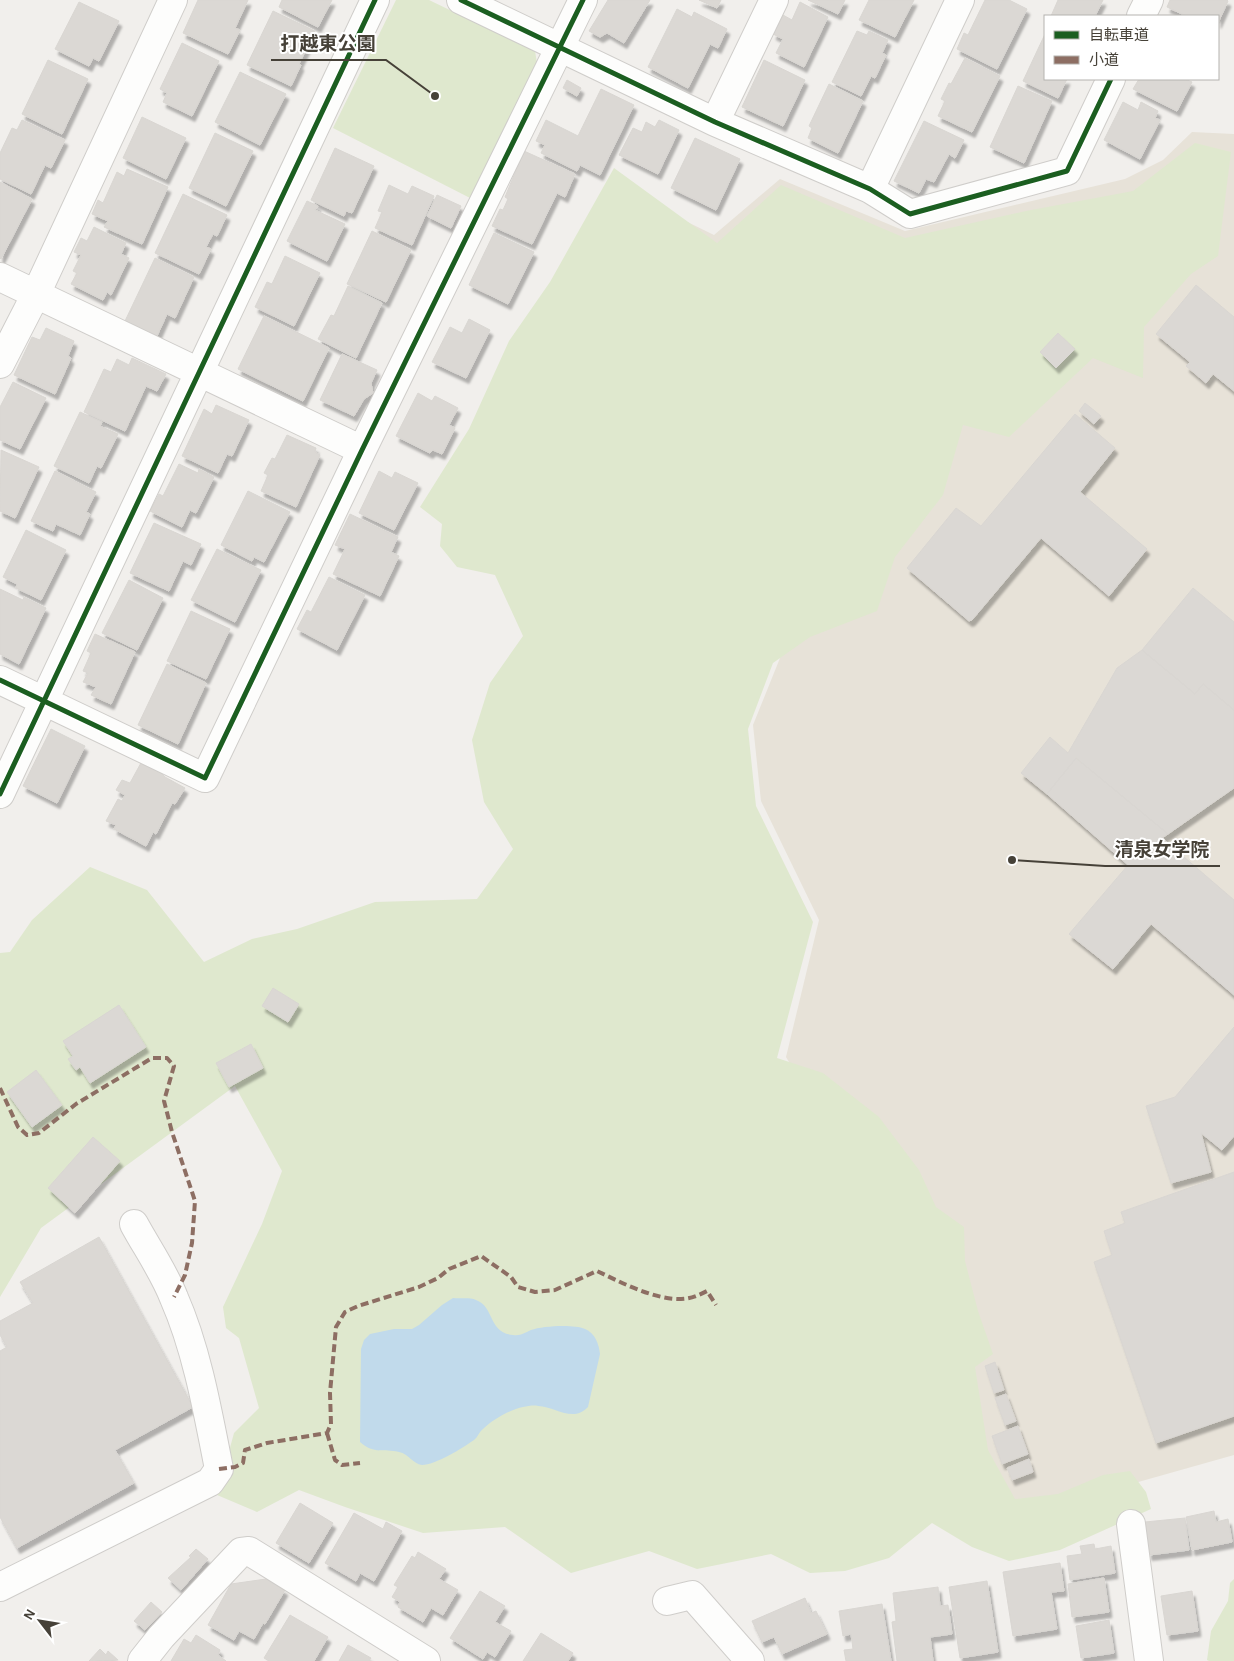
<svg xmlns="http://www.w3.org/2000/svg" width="1234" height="1661" font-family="'Alegreya Sans','Noto Sans JP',sans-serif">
  <defs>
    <filter id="shadow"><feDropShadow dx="3" dy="5.5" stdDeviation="1" flood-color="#0004"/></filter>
  </defs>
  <rect width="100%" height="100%" fill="#f1efec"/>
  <!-- education -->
  <path fill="#e7e2d8" d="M1192,132L1234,134V1455L1004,1520L925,1290L786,1057L819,920L761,801L753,725L780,658L465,464L622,190L714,235L780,179L905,231L1125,179L1163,160Z"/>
  <!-- green -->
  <path fill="#dfe8ce" d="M396,0H429L535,51L537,63L472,199L333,128Z
    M1195,143L1231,152L1218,256L1191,274L1144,327L1143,378L1093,358L1009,437L963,425L943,495L895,557L877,611L810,637L773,663L748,729L756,806L813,922L777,1058L823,1073L879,1117L919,1170L936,1207L964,1227L965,1261L978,1311L993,1354L975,1367L988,1450L1015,1499L1058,1494L1103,1475L1130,1471L1146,1492L1151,1509L1060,1550L1009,1561L972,1547L932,1523L889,1558L845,1571L810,1573L771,1554L697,1569L649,1551L571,1573L505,1527L423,1533L345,1507L299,1490L257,1512L217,1495L234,1433L259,1408L239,1338L226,1328L223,1307L262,1224L282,1171L235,1086L41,1228L0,1297V953L10,952L32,920L90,867L147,890L204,962L252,939L297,929L375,902L477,899L513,849L484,802L472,740L490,683L523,636L495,575L457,567L440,546L442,524L420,507L469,429L509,341L550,282L614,168L717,243L781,185L905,238L1026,211L1133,191Z
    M1234,1579V1661H1209L1207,1660L1211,1631L1228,1601L1230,1583Z"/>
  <!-- water -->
  <path fill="#c1daeb" d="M453,1298C460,1299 470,1297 476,1300C495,1307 488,1333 513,1335C521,1336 524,1333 531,1330C543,1326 573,1324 585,1329C595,1333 599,1344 600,1354L588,1407C573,1423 556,1407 538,1406C534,1405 528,1406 523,1407C511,1409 492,1420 483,1429C479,1432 478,1437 474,1440C463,1448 435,1465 422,1465C413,1464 409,1454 399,1452C383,1448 375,1455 360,1442L361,1349L364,1340L370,1334L394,1329H412L419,1325L442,1305Z"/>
  <!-- building -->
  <path fill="#dbd8d4" stroke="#d9d6d2" filter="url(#shadow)" d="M198,0H248L235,28L240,30L228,54L183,33Z
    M282,0H332L318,27L279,7Z
    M608,0H650L624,43L607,33L600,37L589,31Z
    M699,0H721L717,8Z
    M808,0H845L838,14Z
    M869,0H914L895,37L859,20Z
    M985,0H1009L1027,9L997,69L957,49L964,33L968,35Z
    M1058,0H1103L1095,16H1051Z
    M1170,0H1227L1228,1L1218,23V16H1186L1167,7Z
    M79,2L119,21L99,61L93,58L89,66L55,49Z
    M800,2L828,17L804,67L776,53L783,39L773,34L783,15L792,20Z
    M677,9L692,17L694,12L727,29L718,48L710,44L688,88L648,67Z
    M273,11L315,31L299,64L301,65L291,86L247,65Z
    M857,31L867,35L869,31L888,40L882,53L886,55L875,78L871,76L861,96L832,82Z
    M1045,34V79H1067L1058,98L1023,81Z
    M182,43L219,61L192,116L163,102L167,93L160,89Z
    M965,58L1000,76L972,132L938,116L945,101L941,99L949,83L951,84Z
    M48,60L88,79L62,134L22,114Z
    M764,60L805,80L783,126L742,107Z
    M240,72L286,94L260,145L215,122Z
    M1139,79H1185L1192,82L1177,111L1133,89Z
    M567,80L581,88L577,96L563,88Z
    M829,84L863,101L838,153L808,138L812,128L809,126Z
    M1018,86L1052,101L1024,163L990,147Z
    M601,89L634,105L600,175L580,165L577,171L541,153L545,145L536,141L546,120L578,136Z
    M1123,102L1138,110L1141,102L1158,111L1155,118L1160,120L1140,159L1104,140Z
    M142,117L186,138L166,179L123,158Z
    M22,120L65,140L51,168L45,165L31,194L0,179V153L12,128L17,130Z
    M659,120L679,130L658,174L619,155L633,128L642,132L646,122L655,127Z
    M924,121L964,140L955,158L949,154L934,182L926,179L919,193L894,181Z
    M215,133L253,151L226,206L189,188Z
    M695,138L740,159L716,210L671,188Z
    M335,148L374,166L352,213L346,211L344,216L311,200Z
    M524,151L575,174L565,197L557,193L532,244L492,226L500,209L503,210L508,199L505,197Z
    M127,169L168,187L142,244L104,227L108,221L92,214L98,200L103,203L117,172L124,176Z
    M0,182L32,199L1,259L0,258Z
    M389,185L408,194L412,186L434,196L412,245L375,228L382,212L378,211Z
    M183,194L227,215L217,236L213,234L206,247L211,249L199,274L155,253Z
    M437,195L461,206L451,228L427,216Z
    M307,201L318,206L315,210L345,224L327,261L287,241Z
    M94,227L126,243L121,254L129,258L111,295L107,292L103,300L71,284L77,273L73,271L81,255L74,252L81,238L87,241Z
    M372,231L411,250L386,302L347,284Z
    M494,233L534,252L508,304L469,285Z
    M285,256L320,273L294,326L255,307L267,282L272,284Z
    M155,258L194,277L175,318L167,314L157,336L125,321Z
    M1196,285L1234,317V391L1213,374L1206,383L1186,366L1190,362L1156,334Z
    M348,286L382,303L356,358L318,339L331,315L334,316Z
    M264,316L329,348L303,401L238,369Z
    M469,319L490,330L466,378L432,362L450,327L462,333Z
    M46,328L74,341L68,356L71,358L55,394L14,375L32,337L40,340Z
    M1058,333L1075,349L1056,368L1040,352Z
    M342,354L377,370L371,383L373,393L364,399L354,416L320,400Z
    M132,358L166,374L157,391L146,386L125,431L84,412L104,369L111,372L117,359L129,365Z
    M13,382L46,398L20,449L0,440V407Z
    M418,393L432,401L435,396L458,408L449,425L455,428L442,454L433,450L430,453L396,436Z
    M1085,403L1101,416L1094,424L1079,411Z
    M216,405L249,420L232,456L227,454L218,473L182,456L204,409L212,414Z
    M80,412L102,422L100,426L118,434L101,468L97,466L89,483L54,466Z
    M1075,414L1115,448L1080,492L1147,549L1109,596L1041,538L972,620L969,621L907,568L956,508L981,526Z
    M287,435L316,448L315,452L320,455L296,507L261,491L268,475L264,473L272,458L275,459Z
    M1,450L39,467L15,518L0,511Z
    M179,464L198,473L199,469L214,477L196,513L190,510L182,527L150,511L159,494L163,496Z
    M55,471L96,492L86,512L90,514L80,535L56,524L53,531L31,521Z
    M379,471L392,478L395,472L418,483L394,530L359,513Z
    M248,491L290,512L264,562L254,557L252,561L221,545Z
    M350,514L398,537L391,552L399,556L380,596L333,574L345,549L335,545Z
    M154,523L201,544L191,565L183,561L169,591L130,573Z
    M26,530L66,550L41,600L16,588L17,584L3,577Z
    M217,549L261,570L235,622L191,600Z
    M329,577L365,595L337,650L297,629L307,610L311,612Z
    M129,580L163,598L137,650L102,633Z
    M1193,588L1234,622V710L1203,684L1195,694L1142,650Z
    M0,589L23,600L24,597L46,608L19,664L0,654Z
    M191,611L230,629L206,679L167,661Z
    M95,634L135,652L111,704L91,695L96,687L83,682L88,673L83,671L91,653L87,651Z
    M1142,650L1195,694L1203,684L1234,710V788L1168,834L1076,758L1047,794L1021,773L1050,737L1068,753L1117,668Z
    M167,664L206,683L178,744L138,725Z
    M51,729L85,746L57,803L23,786Z
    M1076,758L1168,834L1162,838L1234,900V995L1151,924L1113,969L1069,934L1128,865L1047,794Z
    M142,761L159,771L165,777L185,788L175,804L172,803L156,834L153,832L146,846L114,829L116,825L106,821L118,799L122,801L125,795L116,790L122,780L130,783Z
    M273,988L299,1004L288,1022L262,1006Z
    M119,1005L146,1047L90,1083L80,1067L76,1070L68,1059L73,1056L63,1041Z
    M1234,1027V1136L1222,1150L1201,1133L1211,1172L1171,1183L1146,1106L1175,1097Z
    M251,1044L263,1068L229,1087L216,1063Z
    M36,1070L62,1105L32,1127L7,1092Z
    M93,1137L120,1161L75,1213L48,1188Z
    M1234,1172V1416L1156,1443L1094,1262L1112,1255L1104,1231L1125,1223L1121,1212Z
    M99,1237L193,1407L115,1450L134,1483L17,1548L0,1517V1351L7,1347L0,1335V1321L33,1303L20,1282Z
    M995,1362L1004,1390L994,1393L985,1366Z
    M1006,1394L1016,1421L1005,1425L995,1398Z
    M1018,1426L1028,1454L1002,1464L992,1436Z
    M1029,1459L1033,1472L1012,1480L1007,1468Z
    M300,1503L333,1523L309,1563L276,1543Z
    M1214,1511L1216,1522L1228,1519L1232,1542L1192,1550L1186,1517Z
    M354,1513L383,1529L386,1522L402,1531L374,1581L360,1573L356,1581L325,1563Z
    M1185,1518L1189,1550L1149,1555L1145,1522Z
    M1094,1544L1095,1549L1111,1546L1115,1573L1070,1580L1067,1556L1082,1554L1080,1546Z
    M196,1549L208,1559L181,1590L168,1578L191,1557L189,1556Z
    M418,1552L446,1569L439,1579L458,1590L443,1615L431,1608L423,1622L398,1607L400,1602L392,1597L398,1587L394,1585L412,1556L415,1558Z
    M1060,1563L1064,1591L1051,1592L1057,1629L1013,1636L1003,1572Z
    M1104,1578L1109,1612L1072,1617L1068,1584Z
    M266,1579L285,1590L265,1624L263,1623L254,1639L239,1631L234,1640L208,1625L231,1584Z
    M987,1581L998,1652L960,1658L949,1587Z
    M938,1587L940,1606L948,1605L952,1634L930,1637L933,1661H897L892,1622L896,1621L893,1593Z
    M480,1591L505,1606L495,1622L511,1631L495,1657L487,1652L483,1659L450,1638Z
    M1192,1591L1198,1631L1167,1635L1161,1596Z
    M805,1598L811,1613L816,1611L827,1634L782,1654L774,1637L762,1642L752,1621Z
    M151,1602L162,1612L145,1630L134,1621Z
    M882,1604L891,1661H846L844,1650L853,1649L851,1634L843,1636L839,1611Z
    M290,1615L328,1637L314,1661H269L264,1658Z
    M1109,1620L1114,1653L1081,1658L1076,1626Z
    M541,1633L573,1653L568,1661H523Z
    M196,1635L220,1650L218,1655L226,1661H171L184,1639L191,1643Z
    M348,1645L371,1658L369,1661H339Z
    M100,1649L106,1655L108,1651L118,1660L89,1661Z"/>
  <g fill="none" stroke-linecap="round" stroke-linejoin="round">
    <!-- minor casing -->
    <g stroke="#cfcdca" stroke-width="30">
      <path id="minor" d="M461,0L715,122L870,189L910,214L1067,171L1111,79
        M1141,16L1149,0
        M715,122L774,0
        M870,189L960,0
        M0,277L362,450
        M0,364L36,294L173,0
        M0,680L205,778L362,450L583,0
        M0,794L375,0
        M1131,1524L1149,1661
        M0,1587L210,1482L219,1469C208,1413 197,1350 174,1298C164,1272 147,1248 134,1224
        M667,1601L692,1595L750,1661
        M142,1661L161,1637L241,1552L249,1551L426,1661"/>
    </g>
    <!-- minor -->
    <use href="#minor" stroke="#fdfdfc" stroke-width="28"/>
    <!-- quiet -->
    <path stroke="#8d6e63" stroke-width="4" stroke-dasharray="8 4" stroke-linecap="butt" d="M0,1088L18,1127L27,1135L39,1133L76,1104L152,1058H167L174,1066L164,1101L172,1132L195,1201L192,1243L185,1275L174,1297
      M327,1433L335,1460L342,1465L360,1463
      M219,1469L235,1467L243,1463L245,1450L267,1443L327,1433L331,1424L330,1393L336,1327L345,1312L358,1306L419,1287L438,1278L449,1269L481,1256L511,1277L518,1287L535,1292L555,1290L597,1271C620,1282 655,1300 681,1299C691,1299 699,1295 707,1291L716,1305"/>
    <!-- cycleway casing -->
    <g stroke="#fff" stroke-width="8">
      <path id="cycleway" d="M461,0L715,122L870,189L910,214L1067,171L1111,79
        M0,680L205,778L362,450L583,0
        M0,794L375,0"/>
    </g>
    <!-- cycleway -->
    <use href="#cycleway" stroke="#1b5e20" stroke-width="5"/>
  </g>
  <!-- callouts -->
  <path fill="none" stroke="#464138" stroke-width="2" d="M435 96L386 60H271M1012 860L1105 866H1220"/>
  <g fill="#464138" stroke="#fff" stroke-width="2">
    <circle cx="435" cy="96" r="5"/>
    <circle cx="1012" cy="860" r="5"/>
  </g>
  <g font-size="19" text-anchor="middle" font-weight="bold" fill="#464138" stroke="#fff" stroke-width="4" stroke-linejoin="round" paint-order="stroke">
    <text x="328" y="50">打越東公園</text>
    <text x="1162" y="856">清泉女学院</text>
  </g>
  <!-- legend -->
  <rect x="1044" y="15" width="175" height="65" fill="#ffffff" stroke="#b5b3af"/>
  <rect x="1054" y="31" width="25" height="8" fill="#1b5e20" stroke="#b5b3af"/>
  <text x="1089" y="40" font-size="15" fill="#464138">自転車道</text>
  <rect x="1054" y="56" width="25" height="8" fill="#8d6e63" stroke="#b5b3af"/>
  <text x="1089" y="65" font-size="15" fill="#464138">小道</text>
  <!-- north arrow -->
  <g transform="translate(40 1621) rotate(301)" stroke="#ffffff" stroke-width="4" paint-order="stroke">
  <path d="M0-4L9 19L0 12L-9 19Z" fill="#464138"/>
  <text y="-8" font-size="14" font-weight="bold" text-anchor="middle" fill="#464138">N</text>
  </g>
</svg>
